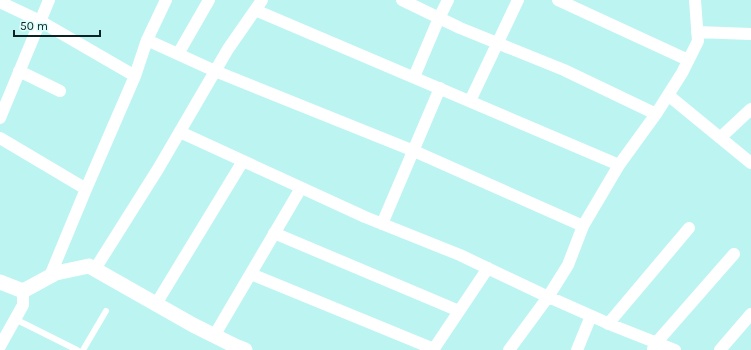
<svg xmlns="http://www.w3.org/2000/svg" width="751" height="350" font-family="Karla,sans-serif">
  <rect width="100%" height="100%" fill="#bcf4f2"/>
  <g fill="none" stroke-linecap="round" stroke-linejoin="round">
    <!-- service -->
    <path stroke="#fff" stroke-width="6" d="M15,319L77,350
      M83,350L106,311"/>
    <!-- minor -->
    <path stroke="#fff" stroke-width="12" d="M402,0L460,28L564,70L656,114
      M558,0L688,60
      M0,2L40,21L135,76L86,189L50,276
      M255,10L619,165
      M697,32L751,34
      M147,40L215,71L414,151L583,226
      M178,54L209,0
      M19,71L60,91
      M135,76L147,40L166,0
      M414,77L439,18L448,0
      M668,95L751,163
      M470,101L518,0
      M0,118L49,0
      M180,132L365,217L460,255L542,294L614,326L675,350
      M0,138L86,189
      M720,138L751,109
      M382,224L440,88
      M274,233L459,311
      M95,269L158,169L228,49L262,0
      M251,274L434,349
      M156,304L243,161
      M608,324L689,228
      M214,336L301,188
      M0,346L23,305V291
      M653,349L656,343L734,254
      M433,350L488,268
      M509,350L548,297L568,265L583,226L619,165L656,114L682,73L698,41L695,0
      M577,350L591,316
      M720,350L751,314"/>
    <!-- tertiary -->
    <path stroke="#fff" stroke-width="15" d="M0,282L23,291L56,273L89,266L193,325L235,346L245,350"/>
  </g>
  <!-- scale -->
  <path d="M14 30v6h86v-6" fill="none" stroke="#0d2323" stroke-width="2"/>
  <text x="20" y="30" font-size="12" fill="#0d2323" stroke="#dcfdfb" stroke-width="3" paint-order="stroke">50 m</text>
</svg>
